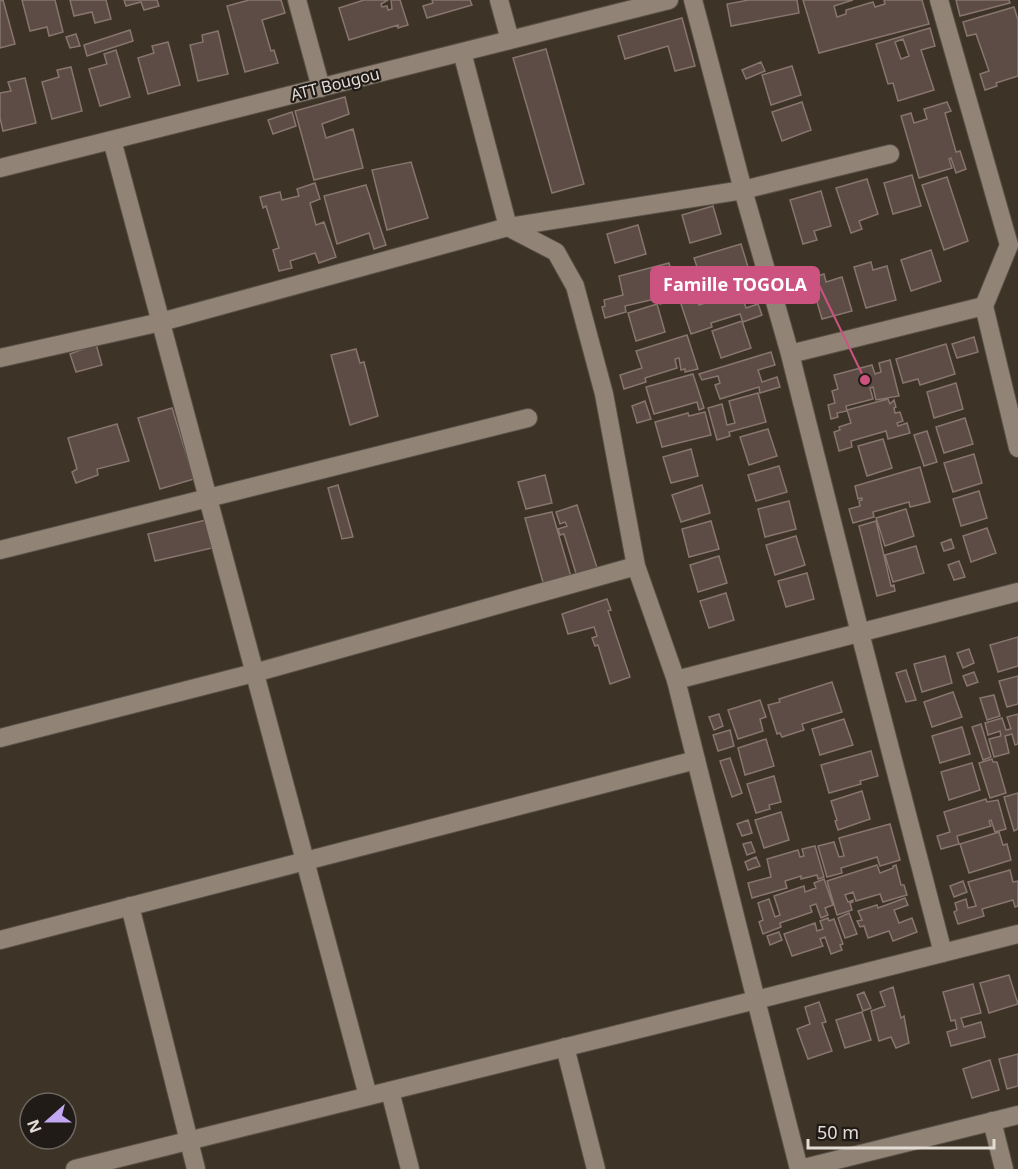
<svg xmlns="http://www.w3.org/2000/svg" width="1018" height="1169" font-family="'Noto Sans',sans-serif">
  <rect width="100%" height="100%" fill="#3d3327"/>
  <!-- building -->
  <path fill="#5d4c46" stroke="#87756e" stroke-width="1.5" fill-rule="evenodd" d="M3,0L15,44L0,48V1Z
    M22,0H55L63,32L49,36L47,27L30,31Z
    M70,0H106L111,19L95,23L92,12L74,16Z
    M124,0H157L159,6L144,10L141,2L126,6Z
    M249,0H281L285,13L262,20L271,51L274,50L278,63L245,72L227,6Z
    M364,0H388L381,4L382,7L387,6L388,10L392,9L391,0H400L408,25L398,28V25L349,40L339,8Z
    M432,0H470L472,5L427,18L423,6L433,3Z
    M749,0H797L799,13L731,26L727,4Z
    M803,0H853L834,6L837,17L846,14V10L873,2L875,7L885,4L884,0H922L929,24L819,53Z
    M956,0H1009L1010,3L960,16Z
    M1014,7L1018,20V76L996,83L997,86L985,90L980,74L989,71L976,34L967,36L963,22Z
    M682,18L695,66L675,71L668,46L625,59L618,36Z
    M930,28L935,46L921,50L934,90L898,101L893,83L888,84L876,44ZM903,39L909,56L901,59L895,42Z
    M130,30L133,41L87,56L84,45Z
    M218,31L228,74L198,81L190,45L203,42L202,35Z
    M76,34L80,46L70,48L66,37Z
    M168,42L180,85L148,94L138,58L154,53L152,46Z
    M546,49L584,184L552,193L513,58Z
    M116,50L130,97L100,106L89,69L107,64L104,54Z
    M761,62L765,71L746,79L742,70Z
    M792,66L801,95L771,105L762,75Z
    M71,67L82,111L52,119L42,82L59,77L57,70Z
    M25,78L36,123L3,131L0,118V93L11,91L8,82Z
    M345,97L349,114L322,124L326,138L353,129L363,168L314,180L295,111Z
    M802,102L811,130L782,141L772,112Z
    M947,102L951,111L945,113L956,152L960,151L966,169L956,173L951,158L949,159L952,168L919,178L901,116L911,113L914,123L927,119L924,109Z
    M292,112L296,126L273,134L268,120Z
    M411,162L428,218L387,230L372,170Z
    M912,175L921,206L893,214L884,183Z
    M947,177L968,241L944,250L922,185Z
    M867,179L878,214L859,221L862,229L851,233L836,188Z
    M315,183L320,199L310,203L316,225L324,222L336,257L319,263L315,253L290,261L292,268L279,271L273,250L279,248L266,206L263,208L260,197L280,192L282,200L299,196L297,189Z
    M366,185L386,245L374,249L369,233L337,244L324,196Z
    M821,191L831,226L814,231L817,240L803,244L790,200Z
    M713,206L721,234L690,243L682,215Z
    M638,225L646,254L615,263L607,234Z
    M741,244L752,280L734,285L732,279L704,288L694,258Z
    M931,250L941,281L911,291L901,260Z
    M871,262L873,270L887,266L896,300L866,308L854,267Z
    M669,263L678,299L660,304L659,298L625,306L626,312L605,318L602,307L605,306L604,300L623,295L619,276Z
    M824,274L826,282L842,277L852,311L822,319L810,278Z
    M753,281L758,294L743,299L746,308L758,304L762,315L743,322L740,314L711,323L712,327L691,334L680,301L696,295L699,305L705,303L702,294L731,285L732,288Z
    M657,304L665,332L636,341L628,313Z
    M742,321L751,348L721,358L712,331Z
    M687,335L698,369L685,372V369L681,370L679,358L675,359L677,368L645,378L646,382L624,389L620,375L642,368L636,351Z
    M974,337L978,352L957,358L952,344Z
    M96,344L102,365L76,372L70,354Z
    M946,344L955,374L920,385L918,379L903,383L896,359Z
    M356,349L360,363L364,362L378,416L350,425L331,355Z
    M771,352L775,365L758,370L762,382L777,377L780,387L760,393L759,387L720,399L715,385L720,383L718,376L702,380L699,374Z
    M890,360L899,396L876,400L873,387L870,388L873,399L846,406L847,411L837,413L838,417L831,419L828,405L835,403L832,391L838,389L834,375L872,365L875,374L881,372L879,363Z
    M693,374L704,408L699,410L697,402L654,414L646,387Z
    M956,383L963,409L934,418L927,392Z
    M758,393L766,422L729,432L730,436L717,440L708,408L722,404L727,425L735,423L729,401Z
    M888,399L890,404L894,400L896,407L894,408L895,413L900,412L903,421L897,423L898,426L907,423L910,433L888,439L886,431L851,441L852,447L839,451L834,432L840,430L839,427L851,423L847,410Z
    M645,401L651,419L637,423L632,406Z
    M172,408L194,479L160,489L138,418Z
    M705,412L711,435L662,447L655,422L688,413L689,416Z
    M965,418L973,444L944,453L936,427Z
    M117,424L129,461L97,469L98,475L76,483L72,472L77,469L68,438Z
    M768,429L777,456L749,465L740,437Z
    M927,431L937,462L924,466L914,435Z
    M883,439L892,468L867,476L858,446Z
    M691,449L698,476L671,483L663,457Z
    M974,454L982,483L953,492L944,463Z
    M779,466L787,492L756,501L748,475Z
    M920,467L930,502L910,507L909,502L873,512L874,517L853,523L849,509L860,506L859,501L862,500V498L858,499L855,486Z
    M545,475L552,503L526,509L518,482Z
    M338,485L353,537L342,539L328,488Z
    M702,485L710,513L681,522L672,495Z
    M979,491L987,518L961,526L953,499Z
    M789,501L796,529L765,537L758,509Z
    M577,505L599,574L578,580L564,534L560,535L558,529L567,526L565,522L560,524L556,512Z
    M906,509L914,536L885,546L876,518Z
    M552,512L572,580L544,586L525,518Z
    M206,520L212,548L155,561L148,534Z
    M711,521L719,549L689,557L682,529Z
    M876,521L891,586L894,585L895,591L877,596L859,526Z
    M987,528L996,553L971,562L963,536Z
    M796,536L805,565L775,575L766,545Z
    M951,539L954,548L944,551L941,543Z
    M916,546L924,573L893,582L885,555Z
    M719,556L727,583L698,592L690,565Z
    M959,561L965,577L954,580L948,565Z
    M807,573L814,599L786,607L778,581Z
    M726,593L734,620L709,628L700,601Z
    M607,599L611,610L608,611L630,677L610,684L598,645L595,646L592,638L597,636L594,627L568,634L562,614Z
    M1018,637V666L998,672L990,645Z
    M969,649L974,663L963,668L957,653Z
    M945,656L952,683L922,692L914,664Z
    M906,670L916,700L906,702L896,673Z
    M974,672L978,682L967,686L963,676Z
    M1018,676V704L1007,707L999,681Z
    M832,682L842,712L802,724L804,730L782,737L780,733L777,734L768,705L780,702L779,699Z
    M953,692L962,717L932,727L924,702Z
    M994,695L1000,716L987,720L980,698Z
    M760,700L766,717L760,719L763,731L738,739L728,710Z
    M719,714L723,726L714,730L709,717Z
    M1018,714V744L1015,745L1012,734L1005,736L1009,753L994,757L989,739L1001,736L1000,731L988,735L985,723L1002,718L1006,730L1011,729L1007,717Z
    M844,719L853,745L820,755L812,729Z
    M981,724L991,757L983,760L972,727Z
    M962,727L970,754L940,763L932,736Z
    M730,730L734,746L718,751L713,735Z
    M766,739L774,766L745,775L738,748Z
    M871,751L878,776L860,781L861,784L829,793L821,765Z
    M730,758L742,793L732,797L720,761Z
    M992,759L993,762H997L1006,793L990,798L979,763Z
    M972,763L980,790L949,800L941,772Z
    M774,776L781,802L769,805L770,809L756,813L747,784Z
    M862,791L870,819L838,830L835,821L837,820L831,801Z
    M1018,793V829L1014,831L1004,797Z
    M986,799L987,802L998,800L1006,829L995,832L991,820L989,821L991,826L957,836L959,844L941,849L937,836L950,832L944,812Z
    M781,812L789,840L764,848L755,820Z
    M748,820L752,833L742,836L737,824Z
    M890,824L900,860L880,866L877,857L841,868L842,873L827,877L818,846L834,842L839,857L844,856L839,838Z
    M999,832L1003,845L1007,844L1011,860L969,873L960,844Z
    M751,842L755,852L747,855L743,844Z
    M815,846L824,877L818,879L817,875L801,879V876L785,881L787,888L752,898L748,883L771,877L767,859L798,850L800,857L804,856L802,849Z
    M756,857L760,866L748,870L745,862Z
    M877,865L880,873L893,868V866L896,865L901,885H904L907,895L883,902L880,894L856,901L853,892L845,895L848,902L853,900V902L850,903L852,910L837,915L827,881Z
    M1010,870L1013,882L1018,881V906L1015,907L1013,900L982,909L984,916L958,924L954,912L957,910L955,903L966,899L968,908L976,906L968,882Z
    M824,879L833,905L825,908L828,915L821,918L816,904L810,906L812,912L780,923L781,927L763,934L759,922L763,920L758,903L769,899L775,917L780,915L774,896L804,886L805,892L816,888L814,883Z
    M963,881L967,892L954,897L950,886Z
    M905,898L908,905L894,910L899,923L912,918L917,932L893,941L889,931L868,938L864,926L860,927L857,921L862,920L858,911L877,905L878,908Z
    M849,913L857,934L845,938L838,918Z
    M828,918L829,921L834,919L843,944L840,945L842,950L831,954L825,937L820,939L823,946L792,956L784,934L815,923L817,931L823,929L820,921Z
    M779,932L782,940L770,945L767,936Z
    M1009,975L1018,1004L989,1013L980,983Z
    M973,984L981,1013L961,1018L964,1027L981,1022L985,1037L951,1046L947,1032L957,1029L955,1020L951,1021L943,992Z
    M893,987L901,1018L904,1016L909,1043L896,1048L891,1037L879,1041L871,1011L885,1006L880,992Z
    M864,992L871,1008L863,1011L857,995Z
    M819,1002L826,1022L822,1023L832,1051L808,1059L797,1029L810,1024L805,1007Z
    M862,1012L871,1040L845,1048L836,1020Z
    M1018,1054V1086L1007,1089L999,1059Z
    M990,1060L999,1090L972,1098L963,1069Z"/>
  <g fill="none" stroke-linecap="round" stroke-linejoin="round">
    <!-- street casing -->
    <g stroke="#595047" stroke-width="20">
      <path id="street" d="M297,0L321,88
        M499,0L510,40
        M693,0L743,190L790,354L860,633L943,953
        M462,52L508,227L556,252L575,286L604,394L636,566L676,680
        M112,140L368,1096
        M0,168L669,0
        M984,306L1018,448
        M790,354L984,306L1009,245L939,0
        M0,358L161,322L508,227L743,190L890,154
        M0,550L528,418
        M0,738L254,673L636,566
        M130,906L196,1169
        M0,940L696,760
        M565,1047L596,1169
        M390,1091L410,1169
        M992,1121L1004,1169
        M799,1169L756,1000L1018,934
        M800,1169L1018,1115"/>
    </g>
    <!-- secondary casing -->
    <g stroke="#595047" stroke-width="20">
      <path id="secondary" d="M75,1169L756,1000L676,680L1018,592"/>
    </g>
    <!-- street -->
    <use href="#street" stroke="#918477" stroke-width="18"/>
    <!-- secondary -->
    <use href="#secondary" stroke="#918477" stroke-width="18"/>
  </g>
  <g text-anchor="middle" dominant-baseline="central" stroke-width="4.5" stroke-linejoin="round" paint-order="stroke">
    <!-- street labels -->
    <g font-size="16" fill="#e3dcd5" stroke="#201b16">
      <text transform="translate(335 84) rotate(-14)">ATT Bougou</text>
    </g>
  </g>
  <!-- callouts -->
  <path fill="none" stroke="#cc5380" stroke-width="2" d="M865 380L819 285"/>
  <circle fill="#cc5380" stroke="#201b16" stroke-width="2" cx="865" cy="380" r="6"/>
  <rect fill="#cc5380" stroke="#cc5380" stroke-width="2" x="651" y="267" width="168" height="36" rx="6"/>
  <g font-size="18" text-anchor="middle" font-weight="bold" fill="#fff">
    <text x="735" y="291">Famille TOGOLA</text>
  </g>
  <!-- north arrow -->
  <g transform="translate(48 1121) rotate(249)"><circle r="28" fill="#201b16" stroke="#6e6862" stroke-width="1.5"/>
  <path d="M0-4.5L10 22L0 15L-10 22Z" fill="#c2a8f3"/>
  <text y="-9" font-size="16" font-weight="bold" text-anchor="middle" fill="#e3dcd5">N</text>
  </g>
  <!-- scale -->
  <path d="M808 1139v9h186v-9" fill="none" stroke="#e3dcd5" stroke-width="3"/>
  <text x="817" y="1139" font-size="18" fill="#e3dcd5" stroke="#201b16" stroke-width="4.5" paint-order="stroke">50 m</text>
</svg>
